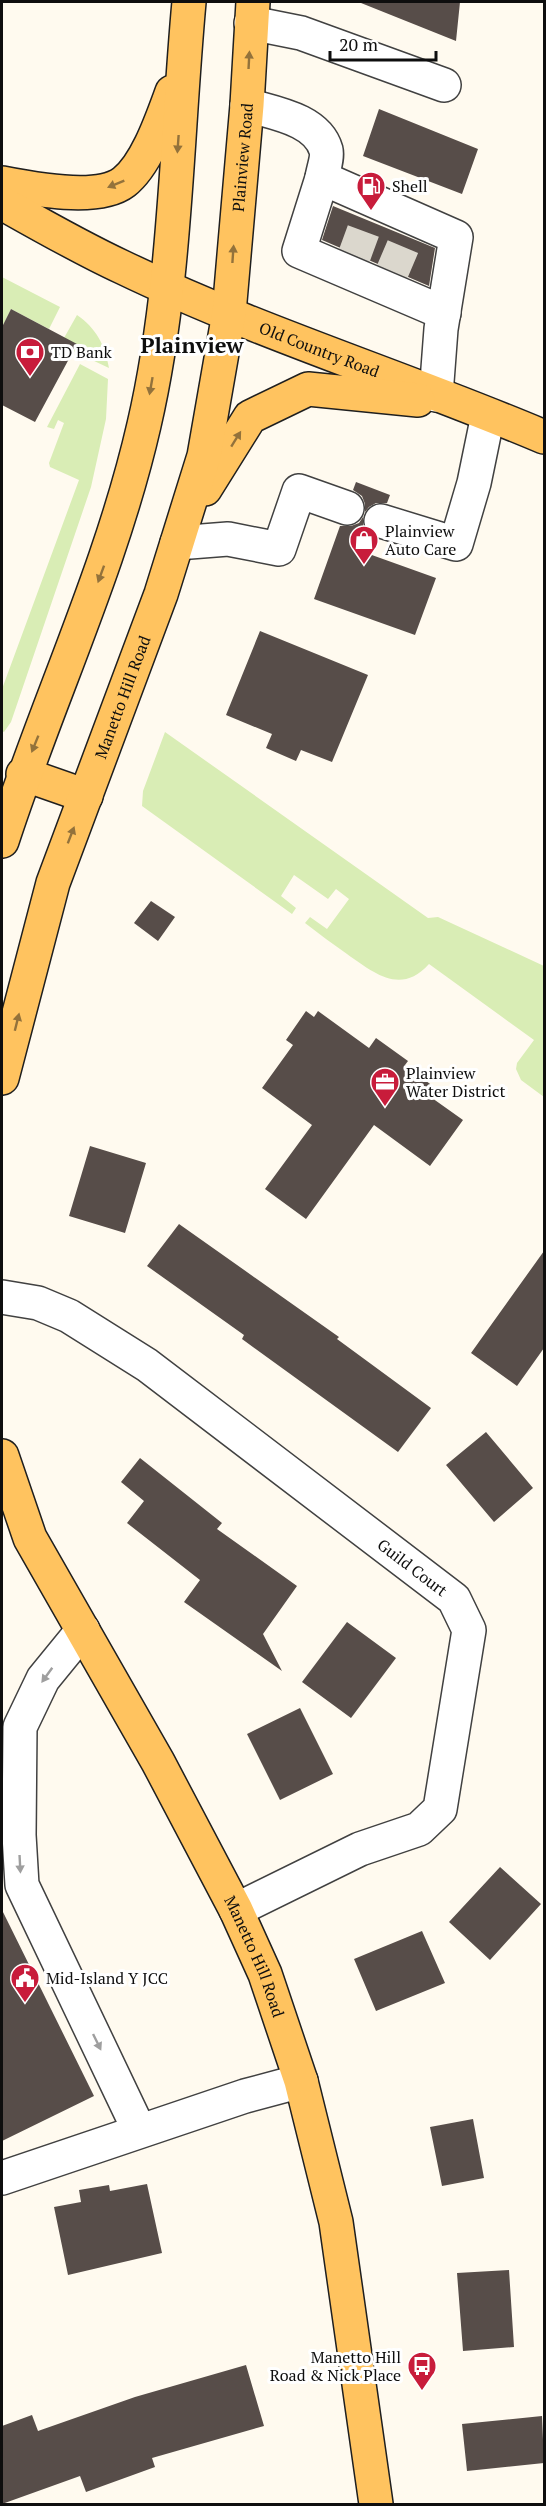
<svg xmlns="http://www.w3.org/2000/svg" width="546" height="2506" font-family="'PT Serif',serif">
  <rect width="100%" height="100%" fill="#fffaef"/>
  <!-- green -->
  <path fill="#d9edb5" d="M2,277L60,307L49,329L11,309L2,327Z
    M77,315C96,328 105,345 109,368L73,351L64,338Z
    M80,364L108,379L106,419L91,487L11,722L4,732L2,731V689L79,480L50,467L49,463L64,423L58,420L54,429L47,427Z
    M165,732L428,918L438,917L544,966V1097L521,1080L516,1069L517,1063L534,1040L429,964C401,995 375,974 347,954C333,944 319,934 305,923L310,917L327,929L349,899L336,889L328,899L294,875L281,896L296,908L292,914L142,806L143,791Z"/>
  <!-- building -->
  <path fill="#574d49" d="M361,2H460L456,41L361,3Z
    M379,109L478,149L462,194L363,156Z
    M333,206L435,248L429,286L322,240Z
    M11,309L77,344L35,422L2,405V327Z
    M356,482L390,495L387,503H376L369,507L365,512V504L362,496L353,490Z
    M363,517V526L367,533L374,538L369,554L436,578L415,635L314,599L340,526H351L359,523Z
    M260,631L368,675L332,762L301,750L296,761L266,748L272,734L226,715Z
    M151,901L175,917L158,941L134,923Z
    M306,1011L314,1017L318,1011L369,1048L376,1038L408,1061L405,1065L438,1090L432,1098L463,1120L430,1166L374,1125L306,1219L265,1189L312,1125L262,1088L293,1045L286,1040Z
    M90,1146L146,1163L125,1233L69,1216Z
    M179,1224L339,1337L337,1339L431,1408L398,1452L242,1339L244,1335L147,1266Z
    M544,1251V1348L517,1386L471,1353Z
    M486,1432L533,1488L494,1522L446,1465Z
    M140,1458L222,1523L217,1529L297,1586L263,1634L282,1671L184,1602L200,1580L127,1523L144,1501L121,1482Z
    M347,1622L396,1658L351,1718L302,1682Z
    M300,1708L333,1774L280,1800L247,1734Z
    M500,1867L541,1904L490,1960L449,1922Z
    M2,1910L94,2096L2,2141Z
    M422,1931L445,1983L376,2011L354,1959Z
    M473,2119L484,2178L442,2186L430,2127Z
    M147,2184L162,2253L68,2275L54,2207L81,2202L79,2190L109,2185L110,2191Z
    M509,2270L514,2347L463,2351L457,2273Z
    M246,2365L264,2426L152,2458L155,2467L86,2492L80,2476L2,2504V2426L32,2415L38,2431L135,2397Z
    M542,2416L544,2463L467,2471L462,2424Z"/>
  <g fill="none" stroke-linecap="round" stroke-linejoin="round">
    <!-- minor-tunnel -->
    <path stroke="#dbd7cd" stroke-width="33" stroke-dasharray="33 16" stroke-linecap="butt" d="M352,262L367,221
      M390,277L407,237"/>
    <!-- minor casing -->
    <g stroke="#414141" stroke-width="36">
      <g id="minor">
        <path d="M251,23L301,33L444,85"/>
        <path d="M247,105C273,113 317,119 326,150C328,158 323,170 322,178L456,237L441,329L436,395"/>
        <path d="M322,178L299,251L444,313"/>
        <path d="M381,521L456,544L474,483L488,415"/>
        <path d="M177,543L228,539L279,549L299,491L347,508"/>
        <path id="s1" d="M2,1297L38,1303L69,1316L147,1365L454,1599L469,1630L440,1809L419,1829L360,1849L236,1910"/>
        <path d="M83,1630L43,1679L20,1727L19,1835L22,1885L139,2130"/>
        <path d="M2,2178L245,2096L301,2081"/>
      </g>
    </g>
    <!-- major casing -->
    <g stroke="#1f1f1f" stroke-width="36">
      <g id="major">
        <path d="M2,183C32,189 98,202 124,182C147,164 162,119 172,92"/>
        <path id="s2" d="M2,203C41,225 81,248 122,267C259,333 405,378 544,437"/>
        <path d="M205,489L250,417L308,389L418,400"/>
        <path d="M23,774L86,796"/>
        <path d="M2,841C47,702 111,569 144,425C176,287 176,143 189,2"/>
        <path id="s3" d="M2,1078L53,883L161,594L204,456L229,313L247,105L253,2"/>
        <path id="s4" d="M2,1456L30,1538L158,1762L236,1910L265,1974L301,2081L336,2222L376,2504"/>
      </g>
    </g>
    <!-- minor -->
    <use href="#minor" stroke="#fff" stroke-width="33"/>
    <!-- major -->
    <use href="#major" stroke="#ffc35f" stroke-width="33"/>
  </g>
  <!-- one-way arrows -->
  <defs><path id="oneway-solid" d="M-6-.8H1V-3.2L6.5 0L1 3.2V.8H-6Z" transform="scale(1.5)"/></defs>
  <g fill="#93723b">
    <use href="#oneway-solid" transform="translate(249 60) rotate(-87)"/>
    <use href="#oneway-solid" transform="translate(178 144) rotate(94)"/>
    <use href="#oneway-solid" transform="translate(116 184) rotate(158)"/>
    <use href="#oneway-solid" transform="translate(233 254) rotate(-86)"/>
    <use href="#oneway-solid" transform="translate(151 386) rotate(100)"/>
    <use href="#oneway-solid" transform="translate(236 439) rotate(-58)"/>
    <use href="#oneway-solid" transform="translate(101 574) rotate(110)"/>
    <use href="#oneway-solid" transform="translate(35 744) rotate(112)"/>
    <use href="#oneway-solid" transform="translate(71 835) rotate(-69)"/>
    <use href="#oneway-solid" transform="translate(17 1022) rotate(-76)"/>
  </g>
  <g fill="#9f9f9f">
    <use href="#oneway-solid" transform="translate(47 1675) rotate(126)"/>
    <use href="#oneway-solid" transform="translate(20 1864) rotate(87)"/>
    <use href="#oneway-solid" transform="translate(97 2042) rotate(64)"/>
  </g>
  <!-- icons -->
  <defs>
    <g id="fuel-pin" transform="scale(1.5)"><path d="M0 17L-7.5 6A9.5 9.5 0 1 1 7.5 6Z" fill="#c81c3b" stroke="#fff"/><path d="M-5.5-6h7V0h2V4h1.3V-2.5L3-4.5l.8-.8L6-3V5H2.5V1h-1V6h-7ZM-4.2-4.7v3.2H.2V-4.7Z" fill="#fff"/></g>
    <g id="bank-pin" transform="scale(1.5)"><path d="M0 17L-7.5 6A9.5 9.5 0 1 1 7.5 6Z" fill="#c81c3b" stroke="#fff"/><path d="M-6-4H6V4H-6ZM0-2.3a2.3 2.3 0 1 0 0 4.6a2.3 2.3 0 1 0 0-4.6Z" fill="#fff"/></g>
    <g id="shop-pin" transform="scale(1.5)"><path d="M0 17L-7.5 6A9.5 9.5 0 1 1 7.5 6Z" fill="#c81c3b" stroke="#fff"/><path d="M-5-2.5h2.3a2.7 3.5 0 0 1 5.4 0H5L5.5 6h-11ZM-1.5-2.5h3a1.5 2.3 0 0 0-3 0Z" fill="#fff"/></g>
    <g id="office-pin" transform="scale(1.5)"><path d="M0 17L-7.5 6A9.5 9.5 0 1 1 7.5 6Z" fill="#c81c3b" stroke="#fff"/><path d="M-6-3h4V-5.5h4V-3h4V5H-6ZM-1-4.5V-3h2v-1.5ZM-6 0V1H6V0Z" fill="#fff"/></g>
    <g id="civic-pin" transform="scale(1.5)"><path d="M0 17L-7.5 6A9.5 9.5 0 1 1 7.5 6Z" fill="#c81c3b" stroke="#fff"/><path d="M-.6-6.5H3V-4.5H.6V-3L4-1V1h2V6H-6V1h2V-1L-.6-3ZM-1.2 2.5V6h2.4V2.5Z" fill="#fff"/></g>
    <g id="bus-pin" transform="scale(1.5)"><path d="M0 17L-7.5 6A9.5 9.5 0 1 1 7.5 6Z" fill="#c81c3b" stroke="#fff"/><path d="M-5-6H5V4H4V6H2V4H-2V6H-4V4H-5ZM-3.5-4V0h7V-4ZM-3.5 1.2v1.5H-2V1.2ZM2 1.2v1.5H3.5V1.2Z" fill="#fff"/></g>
  </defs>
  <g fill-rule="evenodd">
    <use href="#fuel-pin" x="371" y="186"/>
    <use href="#bank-pin" x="30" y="352"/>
    <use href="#shop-pin" x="364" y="540"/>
    <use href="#office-pin" x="385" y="1082"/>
    <use href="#civic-pin" x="25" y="1978"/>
    <use href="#bus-pin" x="422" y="2366"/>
  </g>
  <g text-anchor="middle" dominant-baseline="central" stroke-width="6" stroke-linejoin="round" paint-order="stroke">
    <!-- street labels -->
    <g font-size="16" fill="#0e0e0e" stroke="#fff">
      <text stroke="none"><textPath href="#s3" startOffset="956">Plainview Road</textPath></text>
      <text stroke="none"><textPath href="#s2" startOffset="350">Old Country Road</textPath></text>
      <text stroke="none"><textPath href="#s3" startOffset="400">Manetto Hill Road</textPath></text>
      <text stroke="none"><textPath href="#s1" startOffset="496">Guild Court</textPath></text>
      <text stroke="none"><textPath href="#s4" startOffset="562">Manetto Hill Road</textPath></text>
    </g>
    <!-- poi labels -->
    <g font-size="16" fill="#0e0e0e" stroke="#fff" text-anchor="start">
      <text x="392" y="186">Shell</text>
      <text x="51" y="352">TD Bank</text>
      <text x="385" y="531">Plainview<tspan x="385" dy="18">Auto Care</tspan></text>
      <text x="406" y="1073">Plainview<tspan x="406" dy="18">Water District</tspan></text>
      <text x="46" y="1978">Mid-Island Y JCC</text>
      <text x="401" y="2357" text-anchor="end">Manetto Hill<tspan x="401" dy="18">Road &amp; Nick Place</tspan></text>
    </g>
    <!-- district labels -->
    <g font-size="22" font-weight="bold" fill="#0e0e0e" stroke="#fff">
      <text x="192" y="344">Plainview</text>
    </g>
  </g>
  <!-- border -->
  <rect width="546" height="2506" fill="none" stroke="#0e0e0e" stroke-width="6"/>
  <!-- scale -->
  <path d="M330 51v9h106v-9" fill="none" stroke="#0e0e0e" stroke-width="3"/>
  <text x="339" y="51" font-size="18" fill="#0e0e0e" stroke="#ffffff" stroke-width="4.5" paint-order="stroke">20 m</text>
</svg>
